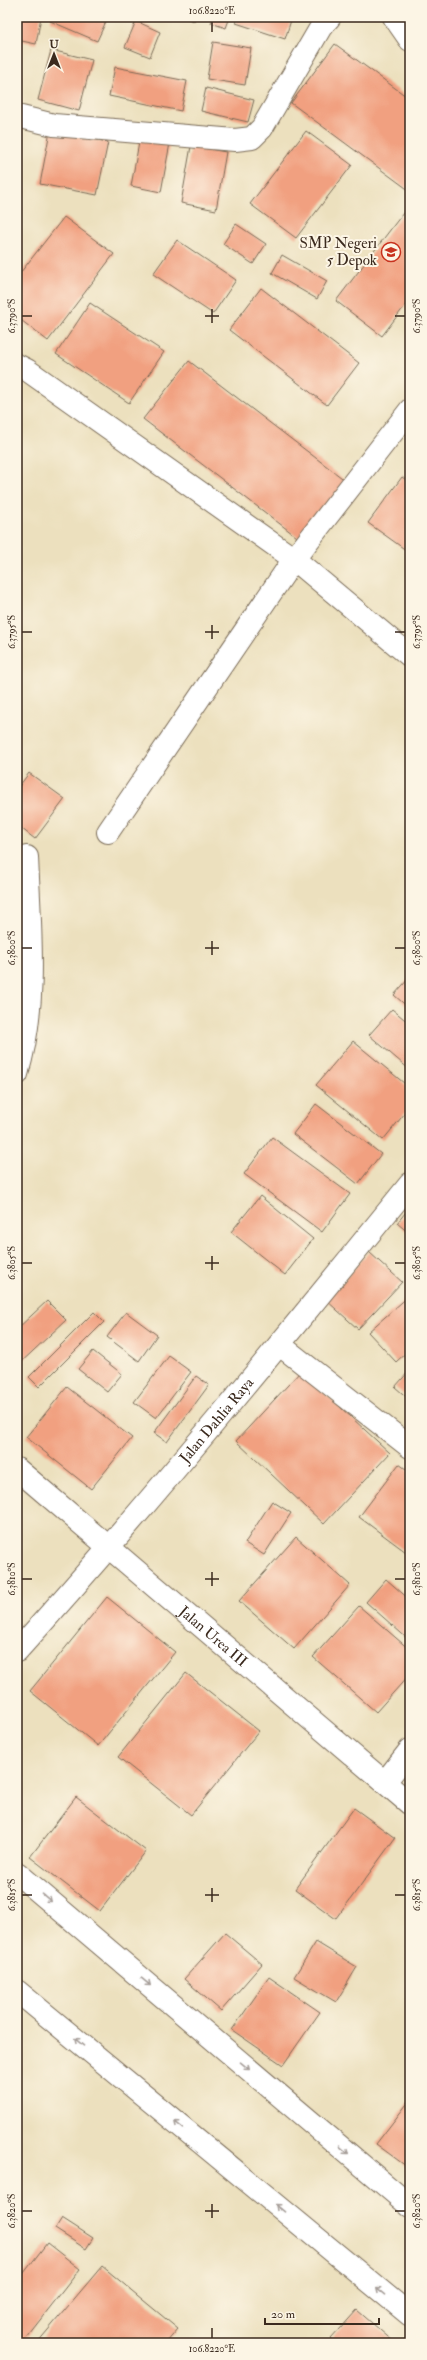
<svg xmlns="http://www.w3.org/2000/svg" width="427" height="2360" font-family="'IM FELL Double Pica',serif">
  <rect width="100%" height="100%" fill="#fcf5e5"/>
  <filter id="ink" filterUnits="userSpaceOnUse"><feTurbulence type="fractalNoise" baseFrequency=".025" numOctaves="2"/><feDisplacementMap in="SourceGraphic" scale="8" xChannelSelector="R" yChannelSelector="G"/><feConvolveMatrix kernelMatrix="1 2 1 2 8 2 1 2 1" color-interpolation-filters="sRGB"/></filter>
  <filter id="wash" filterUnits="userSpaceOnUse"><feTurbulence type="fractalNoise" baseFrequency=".012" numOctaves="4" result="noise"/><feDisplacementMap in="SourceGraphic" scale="16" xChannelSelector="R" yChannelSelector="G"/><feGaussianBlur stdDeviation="0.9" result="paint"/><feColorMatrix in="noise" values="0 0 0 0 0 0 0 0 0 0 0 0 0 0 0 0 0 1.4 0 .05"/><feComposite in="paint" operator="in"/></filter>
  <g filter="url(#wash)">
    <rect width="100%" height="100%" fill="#ece0be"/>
    <g id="blocks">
      <!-- building -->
      <path fill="#f1a080" d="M20,17H41L36,44L17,40Z
        M52,17H108L97,41L50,21Z
        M183,17H196L194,21Z
        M213,17H230L226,28L211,23Z
        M238,17H292L285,39L236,23Z
        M136,21L160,32L150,57L125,47Z
        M213,42L251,48L245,85L207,79Z
        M335,44L410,99V191L291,103Z
        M51,50L92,60L79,111L38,100Z
        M115,67L187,81L181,111L109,96Z
        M206,88L254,100L248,122L201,111Z
        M50,131L108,142L97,195L40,184Z
        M306,131L352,165L296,238L250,204Z
        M140,137L170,143L161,192L131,186Z
        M191,146L226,152L216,210L181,203Z
        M410,204V299L382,336L336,301Z
        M64,217L114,254L48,341L17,317V277Z
        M236,224L266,244L253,264L223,244Z
        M177,240L236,280L213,314L153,274Z
        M282,255L327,281L317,299L272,273Z
        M261,288L359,363L327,405L229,330Z
        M90,303L164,352L129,403L56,354Z
        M189,361L346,481L301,540L143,419Z
        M402,477L410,483V553L368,523Z
        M29,773L65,799L35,839L17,825V789Z
        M410,977V1009L394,995Z
        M392,1009L410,1024V1070L369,1035Z
        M353,1041L410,1088V1107L383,1140L316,1085Z
        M316,1104L381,1154L358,1184L293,1134Z
        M272,1137L350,1194L322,1232L244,1174Z
        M260,1196L313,1239L285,1275L231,1232Z
        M410,1207V1234L397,1223Z
        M369,1252L402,1282L358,1329L326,1300Z
        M410,1295V1349L396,1362L368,1332Z
        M47,1301L66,1320L17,1366V1329Z
        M94,1312L104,1322L39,1387L29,1377Z
        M126,1312L157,1335L139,1361L107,1337Z
        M93,1351L122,1374L107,1392L78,1369Z
        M169,1356L191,1372L156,1418L134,1402Z
        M410,1370V1400L395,1387Z
        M301,1371L390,1453L324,1524L236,1441Z
        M196,1376L209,1385L167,1442L154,1433Z
        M67,1387L132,1438L91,1489L26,1437Z
        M399,1464L410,1472V1555L359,1517Z
        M272,1501L291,1513L264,1555L245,1543Z
        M296,1537L350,1585L294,1649L239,1601Z
        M386,1579L410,1600V1641L366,1602Z
        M107,1597L175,1652L98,1746L30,1691Z
        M359,1606L410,1650V1674L376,1712L313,1657Z
        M186,1673L259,1731L191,1815L118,1757Z
        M76,1797L146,1851L100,1911L30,1857Z
        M354,1808L395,1838L336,1919L295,1889Z
        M225,1933L262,1964L221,2011L184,1979Z
        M316,1942L357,1967L336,2002L294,1977Z
        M269,1977L320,2012L283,2065L232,2030Z
        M410,2100V2169L376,2144Z
        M62,2218L93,2238L86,2249L55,2229Z
        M47,2243L80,2269L22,2343H17V2282Z
        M102,2266L178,2329L166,2343H37Z
        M357,2310L395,2343H335L331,2339Z"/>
    </g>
  </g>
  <g filter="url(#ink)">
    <use href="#blocks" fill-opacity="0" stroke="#796a56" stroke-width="1"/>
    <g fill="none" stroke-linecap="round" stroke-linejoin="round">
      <!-- minor casing -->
      <g stroke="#796a56" stroke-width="24">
        <g id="minor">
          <path d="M394,17L410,40"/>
          <path d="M17,116L54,125L235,140L252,138L262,128L321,27L330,17"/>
          <path d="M17,365L27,370L294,559L108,832"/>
          <path d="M410,410L294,559L410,656"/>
          <path d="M17,1074C38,1004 30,929 27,857"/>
          <path d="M280,1345L410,1447"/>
          <path id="s1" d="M17,1469L410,1804"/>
          <path id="s2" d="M17,1651C153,1500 282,1342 410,1184"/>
          <path d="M385,1782L410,1750"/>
          <path d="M17,1873L410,2206"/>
          <path d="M17,1991L410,2315"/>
        </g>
      </g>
      <!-- minor -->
      <use href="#minor" stroke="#fff" stroke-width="22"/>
    </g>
    <!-- one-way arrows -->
    <defs><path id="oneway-shaft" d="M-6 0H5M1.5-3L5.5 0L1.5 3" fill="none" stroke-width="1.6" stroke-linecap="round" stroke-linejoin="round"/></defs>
    <g stroke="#a79f9a">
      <use href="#oneway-shaft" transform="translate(47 1898) rotate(40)"/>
      <use href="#oneway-shaft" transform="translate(146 1982) rotate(40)"/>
      <use href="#oneway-shaft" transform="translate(79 2042) rotate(-140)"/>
      <use href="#oneway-shaft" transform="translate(245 2066) rotate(40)"/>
      <use href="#oneway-shaft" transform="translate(179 2125) rotate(-140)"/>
      <use href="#oneway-shaft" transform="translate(344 2150) rotate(40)"/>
      <use href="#oneway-shaft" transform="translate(280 2208) rotate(-140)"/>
      <use href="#oneway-shaft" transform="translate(380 2291) rotate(-140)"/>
    </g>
  </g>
  <!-- ticks -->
  <path fill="none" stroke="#3b2a1e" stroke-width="1.5" d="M212,22V32M212,309V323M22,316H32M205,316H219M395,316H405M212,625V639M22,632H32M205,632H219M395,632H405M212,941V955M22,948H32M205,948H219M395,948H405M212,1256V1270M22,1263H32M205,1263H219M395,1263H405M212,1572V1586M22,1579H32M205,1579H219M395,1579H405M212,1888V1902M22,1895H32M205,1895H219M395,1895H405M212,2204V2218M22,2211H32M205,2211H219M395,2211H405M212,2328V2338"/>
  <!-- icons -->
  <defs>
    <g id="school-ring" transform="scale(1)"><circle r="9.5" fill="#fcf5e5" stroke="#c8321e" stroke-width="1.5"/><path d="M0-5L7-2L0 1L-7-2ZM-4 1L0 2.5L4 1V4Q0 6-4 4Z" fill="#c8321e"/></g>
  </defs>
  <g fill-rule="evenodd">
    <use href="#school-ring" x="391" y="252"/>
  </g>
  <g text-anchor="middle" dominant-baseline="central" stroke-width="4" stroke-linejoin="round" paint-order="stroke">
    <!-- poi labels -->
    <g font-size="15" fill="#3b2a1e" stroke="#fcf5e5" text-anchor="end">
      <text x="377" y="243">SMP Negeri<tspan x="377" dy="17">5 Depok</tspan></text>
    </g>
    <!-- street labels -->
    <g font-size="15" fill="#3b2a1e" stroke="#fcf5e5">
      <text stroke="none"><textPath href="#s2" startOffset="305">Jalan Dahlia Raya</textPath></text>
      <text stroke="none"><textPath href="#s1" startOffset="258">Jalan Urea III</textPath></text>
    </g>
  </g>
  <!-- margin -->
  <rect width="427" height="2360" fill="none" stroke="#fcf5e5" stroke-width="44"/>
  <!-- north arrow -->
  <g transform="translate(54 54)" stroke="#fcf5e5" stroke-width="3" paint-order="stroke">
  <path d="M0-3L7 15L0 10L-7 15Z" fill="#3b2a1e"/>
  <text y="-6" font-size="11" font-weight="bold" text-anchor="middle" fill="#3b2a1e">U</text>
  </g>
  <!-- scale -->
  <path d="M265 2318v6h114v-6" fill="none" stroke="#3b2a1e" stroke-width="2"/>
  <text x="271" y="2318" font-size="12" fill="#3b2a1e" stroke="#fcf5e5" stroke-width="3" paint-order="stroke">20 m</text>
  <rect x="22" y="22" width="383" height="2316" fill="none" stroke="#3b2a1e" stroke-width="1.5"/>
  <g font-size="10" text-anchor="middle" fill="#3b2a1e">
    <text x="212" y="14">106.8220°E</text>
    <text transform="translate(11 316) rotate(-90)" y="4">6.3790°S</text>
    <text transform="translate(416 316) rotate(-90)" y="4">6.3790°S</text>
    <text transform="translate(11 632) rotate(-90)" y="4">6.3795°S</text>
    <text transform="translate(416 632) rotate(-90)" y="4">6.3795°S</text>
    <text transform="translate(11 948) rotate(-90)" y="4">6.3800°S</text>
    <text transform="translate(416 948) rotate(-90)" y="4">6.3800°S</text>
    <text transform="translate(11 1263) rotate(-90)" y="4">6.3805°S</text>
    <text transform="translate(416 1263) rotate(-90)" y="4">6.3805°S</text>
    <text transform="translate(11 1579) rotate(-90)" y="4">6.3810°S</text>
    <text transform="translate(416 1579) rotate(-90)" y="4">6.3810°S</text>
    <text transform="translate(11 1895) rotate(-90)" y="4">6.3815°S</text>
    <text transform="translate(416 1895) rotate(-90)" y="4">6.3815°S</text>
    <text transform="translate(11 2211) rotate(-90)" y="4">6.3820°S</text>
    <text transform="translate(416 2211) rotate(-90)" y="4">6.3820°S</text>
    <text x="212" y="2352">106.8220°E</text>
  </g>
</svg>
